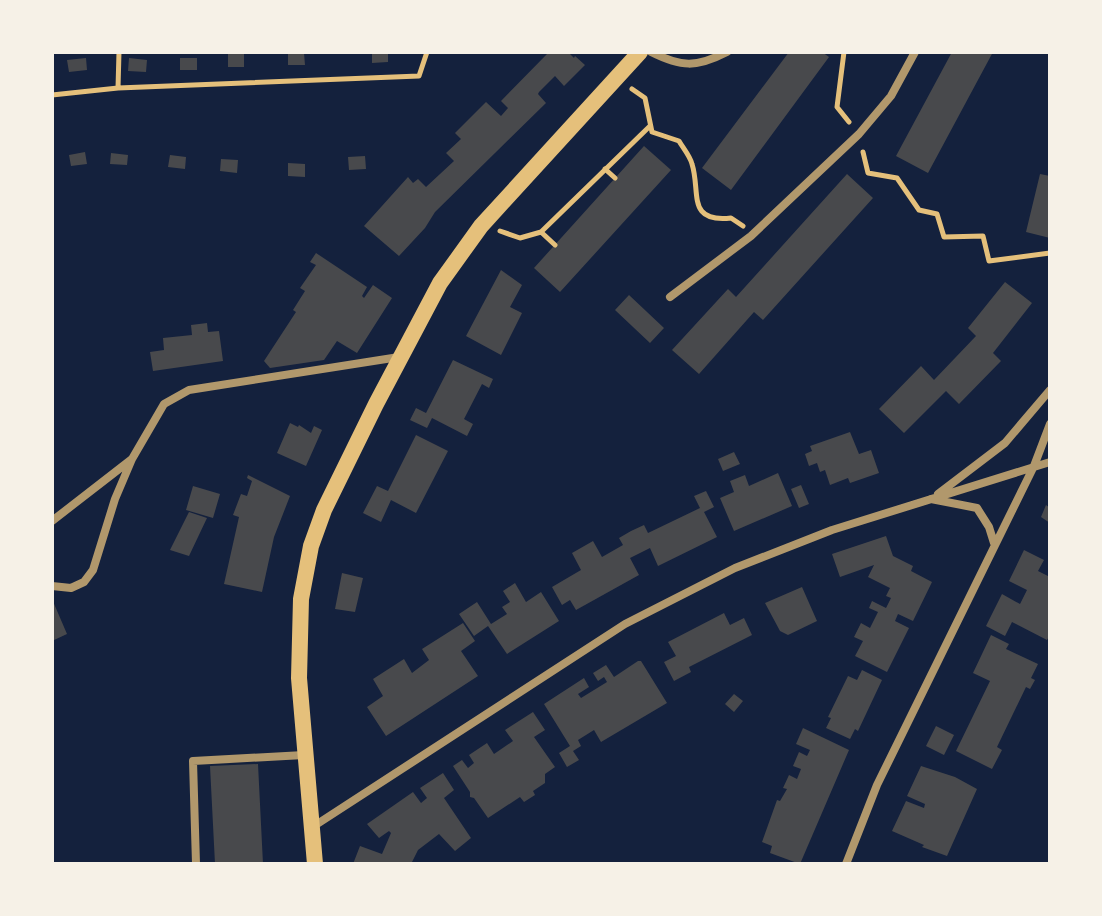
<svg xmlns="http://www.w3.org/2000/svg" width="1102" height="916" font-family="'Open Sans',sans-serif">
  <rect width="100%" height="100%" fill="#14213d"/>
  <!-- building -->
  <path fill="#48494c" d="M372,52H388V62L372,63Z
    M545,52H572L570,54L574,58L575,56L585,65L564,86L555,76L539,92L538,94L546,103L435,212L425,228L399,256L364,226L408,177L413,183L418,179L426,187L454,161L446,153L461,139L455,133L486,102L501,116L508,108L501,101L547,54Z
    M789,52H822L829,57L731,190L702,168Z
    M952,52H993L928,173L896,156Z
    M288,53H304L305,65H288Z
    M228,54H244V67H228Z
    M86,58L87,70L69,72L67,60Z
    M129,58L147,60L146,72L128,71Z
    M180,58H197V70H180Z
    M644,146L671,170L560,292L534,268Z
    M85,152L87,164L71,166L69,155Z
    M111,153L128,155L127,165L110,164Z
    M170,155L186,157L185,169L168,167Z
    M365,156L366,169L349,170L348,157Z
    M221,159L238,160L237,173L220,171Z
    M288,163L305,164V177L288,176Z
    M847,174L873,198L763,320L754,312L699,374L672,350L728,289L736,297Z
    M1040,174L1050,176V238L1026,232Z
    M316,253L367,287L362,296L364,298L373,285L392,298L357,353L337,341L324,360L270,368L264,361L296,312L293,310L305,291L300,288L316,265L310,262Z
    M501,270L522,285L510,307L522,313L501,355L466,336Z
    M1005,282L1032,303L993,353L1001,361L959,404L946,391L904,433L879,409L921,366L934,380L976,336L968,328Z
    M629,295L664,328L650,343L615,310Z
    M207,323L208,332L219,331L223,361L153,371L150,352L164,350L163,338L192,335L191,325Z
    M453,360L493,379L489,388L482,384L464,419L473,424L467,436L432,418L427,428L410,420L416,408L426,413Z
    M290,423L298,427L299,425L311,433L314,426L322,430L306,466L277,453Z
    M850,432L859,454L871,450L879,473L850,483L848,478L830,485L825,470L820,472L817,463L809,466L805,454L812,451L810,446Z
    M416,435L448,451L416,513L391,500L381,522L363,513L377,486L388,491Z
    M734,452L740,464L723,471L718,459Z
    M778,473L792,506L734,531L720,498L734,492L730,481L745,475L749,486Z
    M248,475L290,496L274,537L262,592L224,584L239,517L233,515L241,494L247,496L252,481L247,478Z
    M801,485L809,504L799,508L791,489Z
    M193,486L220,494L213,518L186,510Z
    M706,491L714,507L704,512L717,537L658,566L650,548L630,558L639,575L576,610L570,600L562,605L552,587L581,570L572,553L593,541L602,557L623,545L619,538L631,531L644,525L648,533L700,508L694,496Z
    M1046,505L1050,508V523L1041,517Z
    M189,512L207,518L189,556L170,550Z
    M886,536L893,556L913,566L911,571L932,582L913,621L898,614L895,621L909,628L887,672L855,656L863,641L854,637L861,623L870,628L878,612L869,608L872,601L886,608L891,598L886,596L890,588L868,577L874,565L840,577L832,554Z
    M1024,550L1044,560L1038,571L1050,577V635L1047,640L1012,622L1005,636L986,626L1002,594L1020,604L1027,590L1009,581Z
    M342,573L363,578L355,612L335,609Z
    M515,583L526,602L541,592L559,621L507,654L488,626L474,636L459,614L477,602L491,624L507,614L502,607L510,602L503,591Z
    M802,587L817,621L788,635L780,631L765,603Z
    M52,599L67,634L52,641Z
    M724,613L730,625L744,618L752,635L689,667L691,672L674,681L664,662L676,656L668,642Z
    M463,623L475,641L461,651L478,676L386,736L367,707L383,696L373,679L404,659L412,673L429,660L422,649Z
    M991,635L1009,644L1006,649L1038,664L1031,678L1035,680L1030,689L1026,687L997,747L1002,750L992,769L956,751L990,681L973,673Z
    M638,661H641L667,703L601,742L594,730L578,740L581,746L573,751L579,760L567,767L559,753L570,746L544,704L584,678L589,687L578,694L581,698L607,682L604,677L598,681L593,673L606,665L614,677Z
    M862,670L882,680L858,731L855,729L850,739L826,728L831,718L828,717L848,676L857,680Z
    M734,694L743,701L734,712L725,704Z
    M533,712L545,730L534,737L555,767L545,774V783L533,791L535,795L524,802L520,797L488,818L474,798L470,797V792L453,766L462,760L468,768L474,763L469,755L487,743L494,754L513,741L505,730Z
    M936,726L954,735L944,755L926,746Z
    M803,728L849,750L800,864L770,853L772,846L762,842L777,800L780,801L787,789L783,788L789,775L797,779L801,769L793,766L799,752L807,756L810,750L796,744Z
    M258,764L263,864H215L210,766Z
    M921,766L955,777L977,789L947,856L922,847L924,845L892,831L906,801L924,808L925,804L907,796Z
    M443,773L454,790L444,798L471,838L455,851L439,834L418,850L411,864H353L360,846L382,854L391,833L389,831L379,838L367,824L413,792L421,803L427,798L420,788Z"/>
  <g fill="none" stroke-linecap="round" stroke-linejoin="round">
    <!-- path -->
    <path stroke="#e5c07b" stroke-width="5" d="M844,52L837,107L849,122
      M118,88L119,52
      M632,89L645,98L652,132L679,141C683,148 690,156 692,164C701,192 686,223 731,218L743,226
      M52,95L118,88L419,76L427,52
      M863,152L868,173L897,178L919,210L937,214L944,237L983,236L989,261L1050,253
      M605,169L615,178
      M500,231L520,238L541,232L650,126
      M541,232L555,245"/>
    <!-- minor -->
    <path stroke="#b1986c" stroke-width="8" d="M651,52C681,67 696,68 727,52
      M670,297L751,236L859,134L891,96L915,52
      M132,459L164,404L189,390L399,357
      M938,494L1005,443L1050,390
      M931,499L977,508L989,527L994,543
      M52,521L132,459L115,499L93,570L84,582L71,588L52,586
      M311,828L625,624L735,568L832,530L1050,462
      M196,864L193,761L304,755
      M846,864L877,785L1034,466L1050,424"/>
    <!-- secondary -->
    <path stroke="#e5c07b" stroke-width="16" d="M315,864L299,678L301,599L311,546L324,510L376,404L440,283L481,226L640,52"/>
  </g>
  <!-- border -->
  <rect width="1102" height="916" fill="none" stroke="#f6f1e7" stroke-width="108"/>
</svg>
